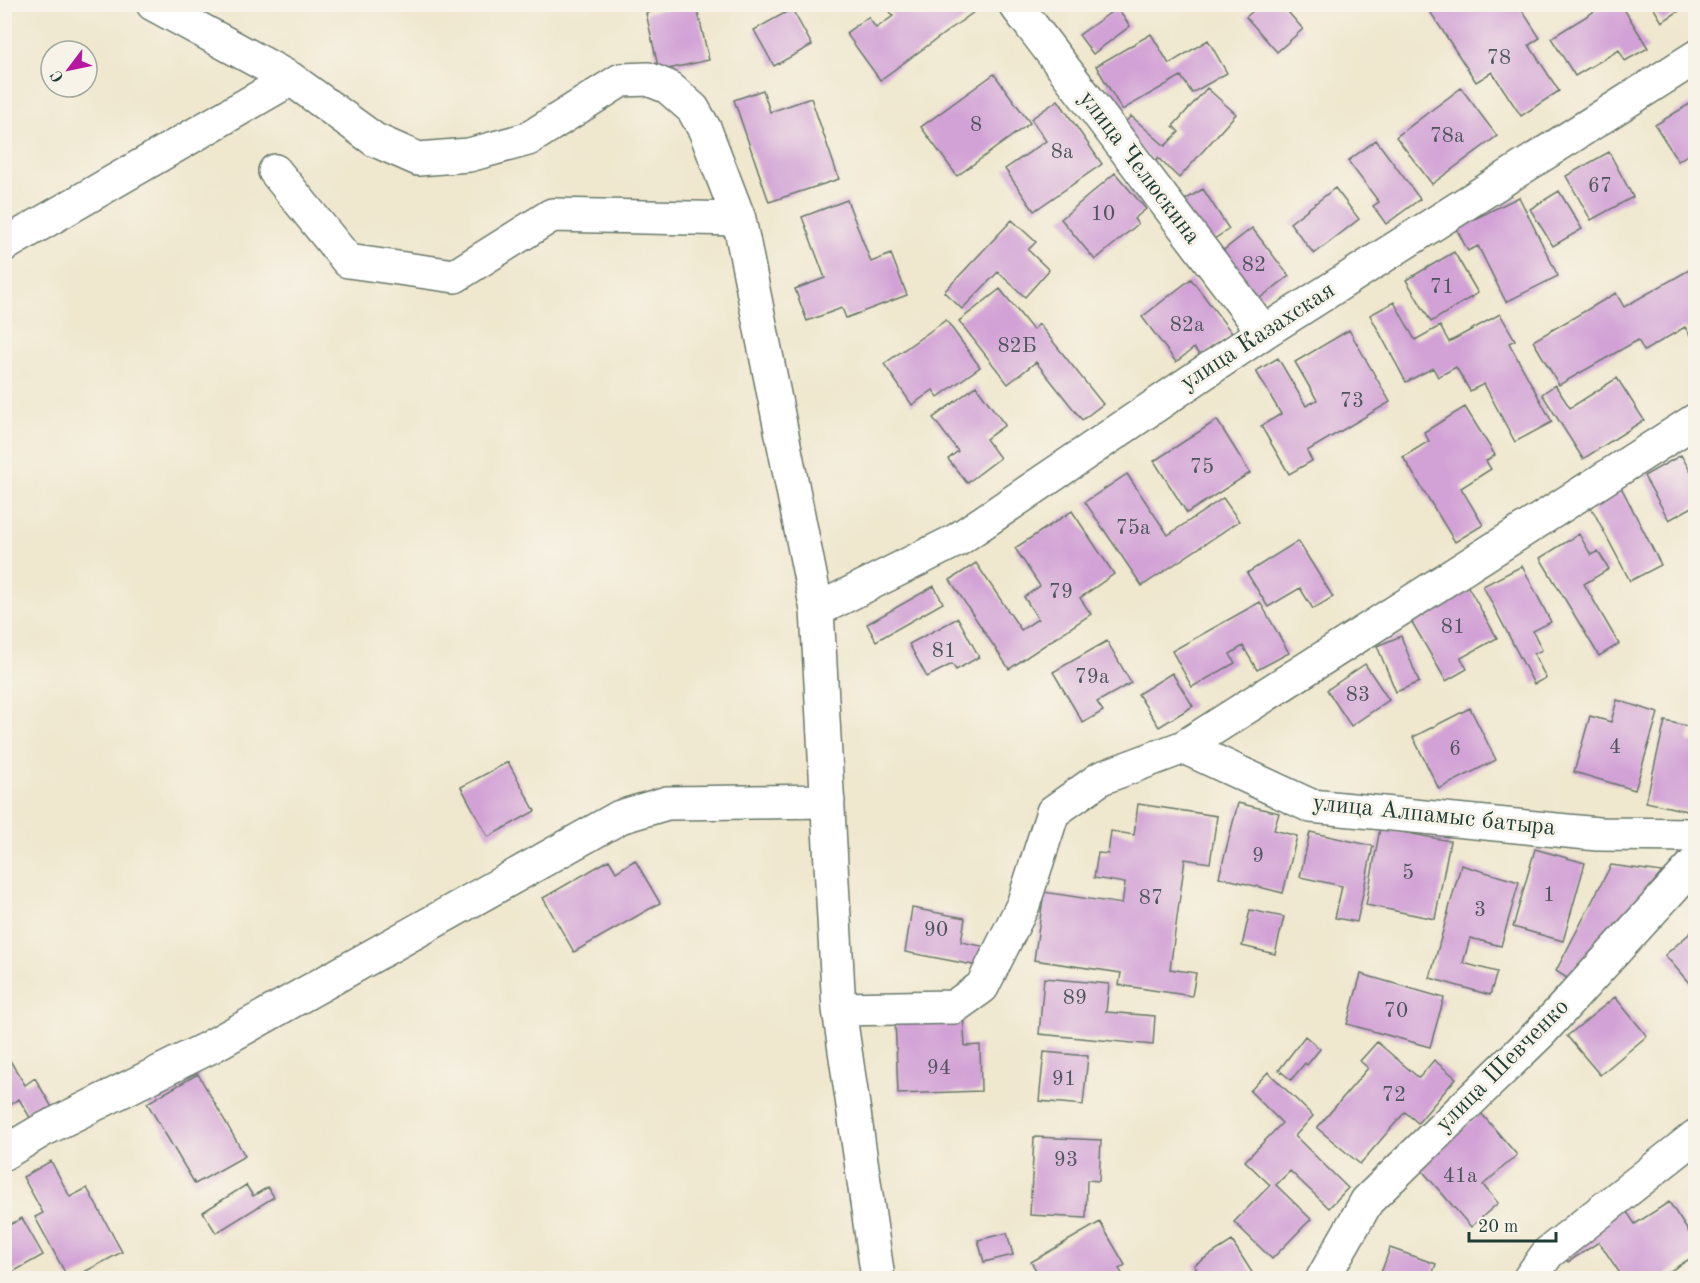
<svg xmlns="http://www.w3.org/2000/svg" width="1700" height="1283" font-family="'Old Standard TT',serif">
  <rect width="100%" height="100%" fill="#f7f3e8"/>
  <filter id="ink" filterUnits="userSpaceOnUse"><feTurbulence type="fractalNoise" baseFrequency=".0167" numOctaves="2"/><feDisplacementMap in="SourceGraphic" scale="12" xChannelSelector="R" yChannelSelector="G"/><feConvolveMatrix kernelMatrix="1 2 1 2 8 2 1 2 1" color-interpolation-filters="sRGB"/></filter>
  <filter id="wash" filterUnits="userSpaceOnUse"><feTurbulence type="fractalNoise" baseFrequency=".008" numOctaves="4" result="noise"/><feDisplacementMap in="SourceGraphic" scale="24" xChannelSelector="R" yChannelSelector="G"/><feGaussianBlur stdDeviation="1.35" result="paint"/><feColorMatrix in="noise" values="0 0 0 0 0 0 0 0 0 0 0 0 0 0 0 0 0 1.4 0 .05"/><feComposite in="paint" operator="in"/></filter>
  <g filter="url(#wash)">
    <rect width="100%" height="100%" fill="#efe7ce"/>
    <g id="blocks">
      <!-- building -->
      <path fill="#d2a2d6" d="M686,4H696L709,60L659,71L646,13Z
        M884,4H985L880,80L846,33L868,17L876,28L893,16Z
        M1261,4H1281L1303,29L1277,52L1246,17Z
        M1431,4H1518L1540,38L1529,45L1559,91L1521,116L1492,72L1476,82L1427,7Z
        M1606,4H1621L1648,48L1625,61L1619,50L1575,76L1551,38Z
        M1651,4H1690L1662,22Z
        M1117,8L1130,26L1093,54L1079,35Z
        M792,9L812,45L774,66L754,30Z
        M1151,34L1169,64L1208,40L1227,73L1192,93L1181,76L1122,110L1096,66Z
        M994,74L1030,123L957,176L921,127Z
        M1207,88L1236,114L1179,178L1158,158L1154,162L1118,130L1131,116L1165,146L1179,132L1173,126Z
        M1461,88L1497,136L1432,184L1396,137Z
        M763,90L770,112L811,98L839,179L769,202L734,100Z
        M1058,100L1102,164L1034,211L1005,169L1046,141L1031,119Z
        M1696,100V149L1678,161L1655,125Z
        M1376,140L1420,199L1386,224L1373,206L1379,202L1348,161Z
        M1609,152L1633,197L1591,220L1566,176Z
        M1115,173L1146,209L1134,219L1138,224L1095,260L1061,219Z
        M1335,188L1359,219L1314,254L1290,223Z
        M1203,189L1229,229L1205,245L1178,204Z
        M1559,191L1582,229L1553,246L1530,209Z
        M1519,197L1558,276L1506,302L1478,246L1468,251L1456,228Z
        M847,200L871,262L891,254L907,295L846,318L842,308L807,321L795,289L825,278L802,217Z
        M1012,220L1036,242L1028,250L1049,270L1025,297L998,272L962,309L944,292Z
        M1252,228L1289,276L1256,301L1220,253Z
        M1454,252L1478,293L1431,322L1406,280Z
        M1696,266V345L1685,327L1644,351L1638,340L1559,385L1533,341L1616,293L1624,307Z
        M1191,279L1232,333L1201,357L1194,348L1176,362L1142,317Z
        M1000,289L1033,330L1039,324L1103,404L1082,420L1036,362L1008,384L959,321Z
        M1394,302L1415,340L1440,326L1449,342L1500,314L1515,340L1509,343L1552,422L1515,442L1484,384L1470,391L1456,367L1438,377L1433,368L1406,382L1370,315Z
        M946,320L980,367L938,397L933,390L912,405L884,364Z
        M1349,330L1390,402L1307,451L1312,461L1289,474L1261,426L1281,414L1256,371L1278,358L1306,406L1317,400L1295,362Z
        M1617,378L1644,420L1583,459L1542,394L1555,385L1570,408Z
        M976,386L1005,425L986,439L1000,458L967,483L948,459L958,451L933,418Z
        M1465,407L1495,455L1486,461L1491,469L1461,488L1483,525L1455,542L1403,457L1429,441L1424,432Z
        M1217,420L1250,473L1187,513L1154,461Z
        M1681,455L1696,481V505L1669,520L1644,476Z
        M1127,474L1168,535L1223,498L1239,521L1142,586L1085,502Z
        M1621,487L1661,565L1630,581L1589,503Z
        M1072,511L1114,574L1080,598L1091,614L1009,669L950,580L976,563L1021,630L1038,619L1024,597L1040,586L1015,548Z
        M1579,534L1591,555L1598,551L1609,569L1584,584L1619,644L1599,656L1540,558Z
        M1298,541L1333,597L1313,609L1300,588L1268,607L1247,573Z
        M1522,566L1551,622L1533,631L1542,650L1534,654L1546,678L1534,684L1483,586Z
        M1467,585L1497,638L1461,658L1467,669L1446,681L1409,617Z
        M934,586L943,603L876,641L867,624Z
        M1260,602L1289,653L1257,670L1243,646L1230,654L1235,663L1192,687L1172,651Z
        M958,618L979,657L956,670L952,664L927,677L909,644Z
        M1401,636L1419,682L1396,692L1377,646Z
        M1107,641L1131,683L1097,702L1103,711L1083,723L1053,672Z
        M1365,664L1389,700L1351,726L1327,690Z
        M1172,673L1193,706L1159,727L1138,694Z
        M1617,700L1658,713L1635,790L1574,772L1590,716L1611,722Z
        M1470,708L1496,760L1439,789L1413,737Z
        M1665,721L1691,727L1688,742L1696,743V789L1692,788L1687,811L1646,802Z
        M508,762L535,811L488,837L461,787Z
        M1238,803L1279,813L1274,830L1297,836L1283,893L1219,877Z
        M1138,804L1217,816L1210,863L1185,859L1170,969L1196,973L1192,996L1119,985L1121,973L1034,960L1044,892L1122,904L1125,883L1094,878L1098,853L1108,854L1111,831L1134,835Z
        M1380,828L1450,841L1435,919L1366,905Z
        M1310,832L1373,846L1357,922L1335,918L1342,886L1300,877Z
        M1535,849L1585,863L1563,941L1513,927Z
        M609,860L616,872L635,860L660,903L574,952L543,898Z
        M1461,865L1519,882L1501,946L1470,938L1463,963L1497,972L1490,995L1430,978Z
        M1611,865L1662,872L1573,982L1556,971Z
        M912,908L965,918L961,942L987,947L984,967L905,952Z
        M1250,910L1284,917L1275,954L1242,946Z
        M1696,928V991L1665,955Z
        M1361,974L1444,998L1430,1047L1347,1024Z
        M1044,978L1109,984L1106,1012L1155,1016L1153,1045L1039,1034Z
        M1615,997L1647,1036L1600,1075L1567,1036Z
        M963,1015L965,1046L980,1045L981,1091L898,1094L895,1018Z
        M1305,1036L1320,1049L1307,1065L1305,1063L1291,1080L1279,1070Z
        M1377,1042L1419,1078L1434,1060L1456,1078L1418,1123L1405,1112L1360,1164L1317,1128L1368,1068L1360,1061Z
        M4,1051L25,1085L35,1078L53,1109L32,1121L19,1099L4,1108Z
        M1044,1052L1088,1056L1083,1105L1039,1101Z
        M1268,1072L1313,1116L1295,1136L1348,1188L1329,1208L1290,1171L1276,1185L1311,1219L1272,1259L1234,1222L1270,1185L1245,1161L1282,1123L1250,1091Z
        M198,1074L245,1156L195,1184L147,1103Z
        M1481,1113L1517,1155L1483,1185L1498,1203L1471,1227L1419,1167Z
        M1034,1137L1101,1140L1099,1181L1087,1180L1086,1218L1030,1215Z
        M51,1161L70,1197L87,1188L122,1252L73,1278H68L35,1217L43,1213L23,1177Z
        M246,1185L253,1196L268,1187L274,1197L216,1233L203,1212Z
        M1669,1202L1696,1243V1255L1659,1278H1623L1599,1242L1568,1262L1558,1248L1623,1206L1635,1224Z
        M22,1218L43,1255L4,1277V1228Z
        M1100,1222L1125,1265L1119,1269L1125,1278H1041L1031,1262Z
        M1007,1233L1013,1255L984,1262L978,1240Z
        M1232,1241L1253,1274L1246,1278H1202L1194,1265Z
        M1390,1248L1436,1264L1431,1278H1387L1380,1276Z"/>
    </g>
  </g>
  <g filter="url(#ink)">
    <use href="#blocks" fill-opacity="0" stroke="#68786a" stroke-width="1.5"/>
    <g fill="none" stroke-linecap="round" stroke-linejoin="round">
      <!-- minor casing -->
      <g stroke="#68786a" stroke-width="36">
        <path id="minor" d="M153,4L291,79L375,140L418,159L469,155L528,139L621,80L648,79L668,87L693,109L705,130L739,219L817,610L839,1009L878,1278
          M1015,4L1264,332
          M275,171L348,261L455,276L552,215L739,219
          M4,245L291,79
          M817,610L957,540L1264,332L1696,57
          M1184,747L1311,806L1598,834L1696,835
          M839,1009L954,1007L982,987L1023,905L1053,812L1101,778L1184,747L1696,420
          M4,1153L41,1131L210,1047L620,817L667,803L828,801
          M1323,1278L1367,1201L1541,1032L1696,862
          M1530,1278L1548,1253L1696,1136"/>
      </g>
      <!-- minor -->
      <use href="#minor" stroke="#fff" stroke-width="33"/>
    </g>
  </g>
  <g text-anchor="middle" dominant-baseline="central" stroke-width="6" stroke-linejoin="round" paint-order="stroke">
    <!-- number labels -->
    <g font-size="21" fill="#4c565c">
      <text x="1499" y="58">78</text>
      <text x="976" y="125">8</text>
      <text x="1447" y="136">78а</text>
      <text x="1062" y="152">8а</text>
      <text x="1600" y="186">67</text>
      <text x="1103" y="214">10</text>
      <text x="1254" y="265">82</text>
      <text x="1442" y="287">71</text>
      <text x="1187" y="325">82а</text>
      <text x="1017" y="346">82Б</text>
      <text x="1352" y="401">73</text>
      <text x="1202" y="467">75</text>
      <text x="1133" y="528">75а</text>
      <text x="1061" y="592">79</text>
      <text x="1453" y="627">81</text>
      <text x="944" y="651">81</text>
      <text x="1092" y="677">79а</text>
      <text x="1358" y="695">83</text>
      <text x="1615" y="747">4</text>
      <text x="1455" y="749">6</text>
      <text x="1258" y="856">9</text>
      <text x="1408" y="873">5</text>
      <text x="1549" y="895">1</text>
      <text x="1151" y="898">87</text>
      <text x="1480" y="910">3</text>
      <text x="936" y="930">90</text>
      <text x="1075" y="998">89</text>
      <text x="1396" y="1011">70</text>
      <text x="939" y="1068">94</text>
      <text x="1064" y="1079">91</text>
      <text x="1394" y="1095">72</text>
      <text x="1066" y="1160">93</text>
      <text x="1460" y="1176">41а</text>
    </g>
    <!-- street labels -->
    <g font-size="24" fill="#1f3d34" stroke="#f7f3e8">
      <text transform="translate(1139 168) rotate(53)">улица Челюскина</text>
      <text transform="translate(1258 337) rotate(-33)">улица Казахская</text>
      <text transform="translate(1434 816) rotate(6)">улица Алпамыс батыра</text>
      <text transform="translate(1503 1066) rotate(-45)">улица Шевченко</text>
    </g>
  </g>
  <!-- margin -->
  <rect width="1700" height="1283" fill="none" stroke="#f7f3e8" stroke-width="24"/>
  <!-- north arrow -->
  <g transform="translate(69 69) rotate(238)"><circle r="28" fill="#f7f3e8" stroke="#a1aaa0" stroke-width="1.5"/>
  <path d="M0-4.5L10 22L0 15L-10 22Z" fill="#b5179e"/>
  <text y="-9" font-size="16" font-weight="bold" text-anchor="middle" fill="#1f3d34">С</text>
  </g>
  <!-- scale -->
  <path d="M1469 1232v9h87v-9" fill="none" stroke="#1f3d34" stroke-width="3"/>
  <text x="1478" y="1232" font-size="18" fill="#1f3d34" stroke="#f7f3e8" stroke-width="4.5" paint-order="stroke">20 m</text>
</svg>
